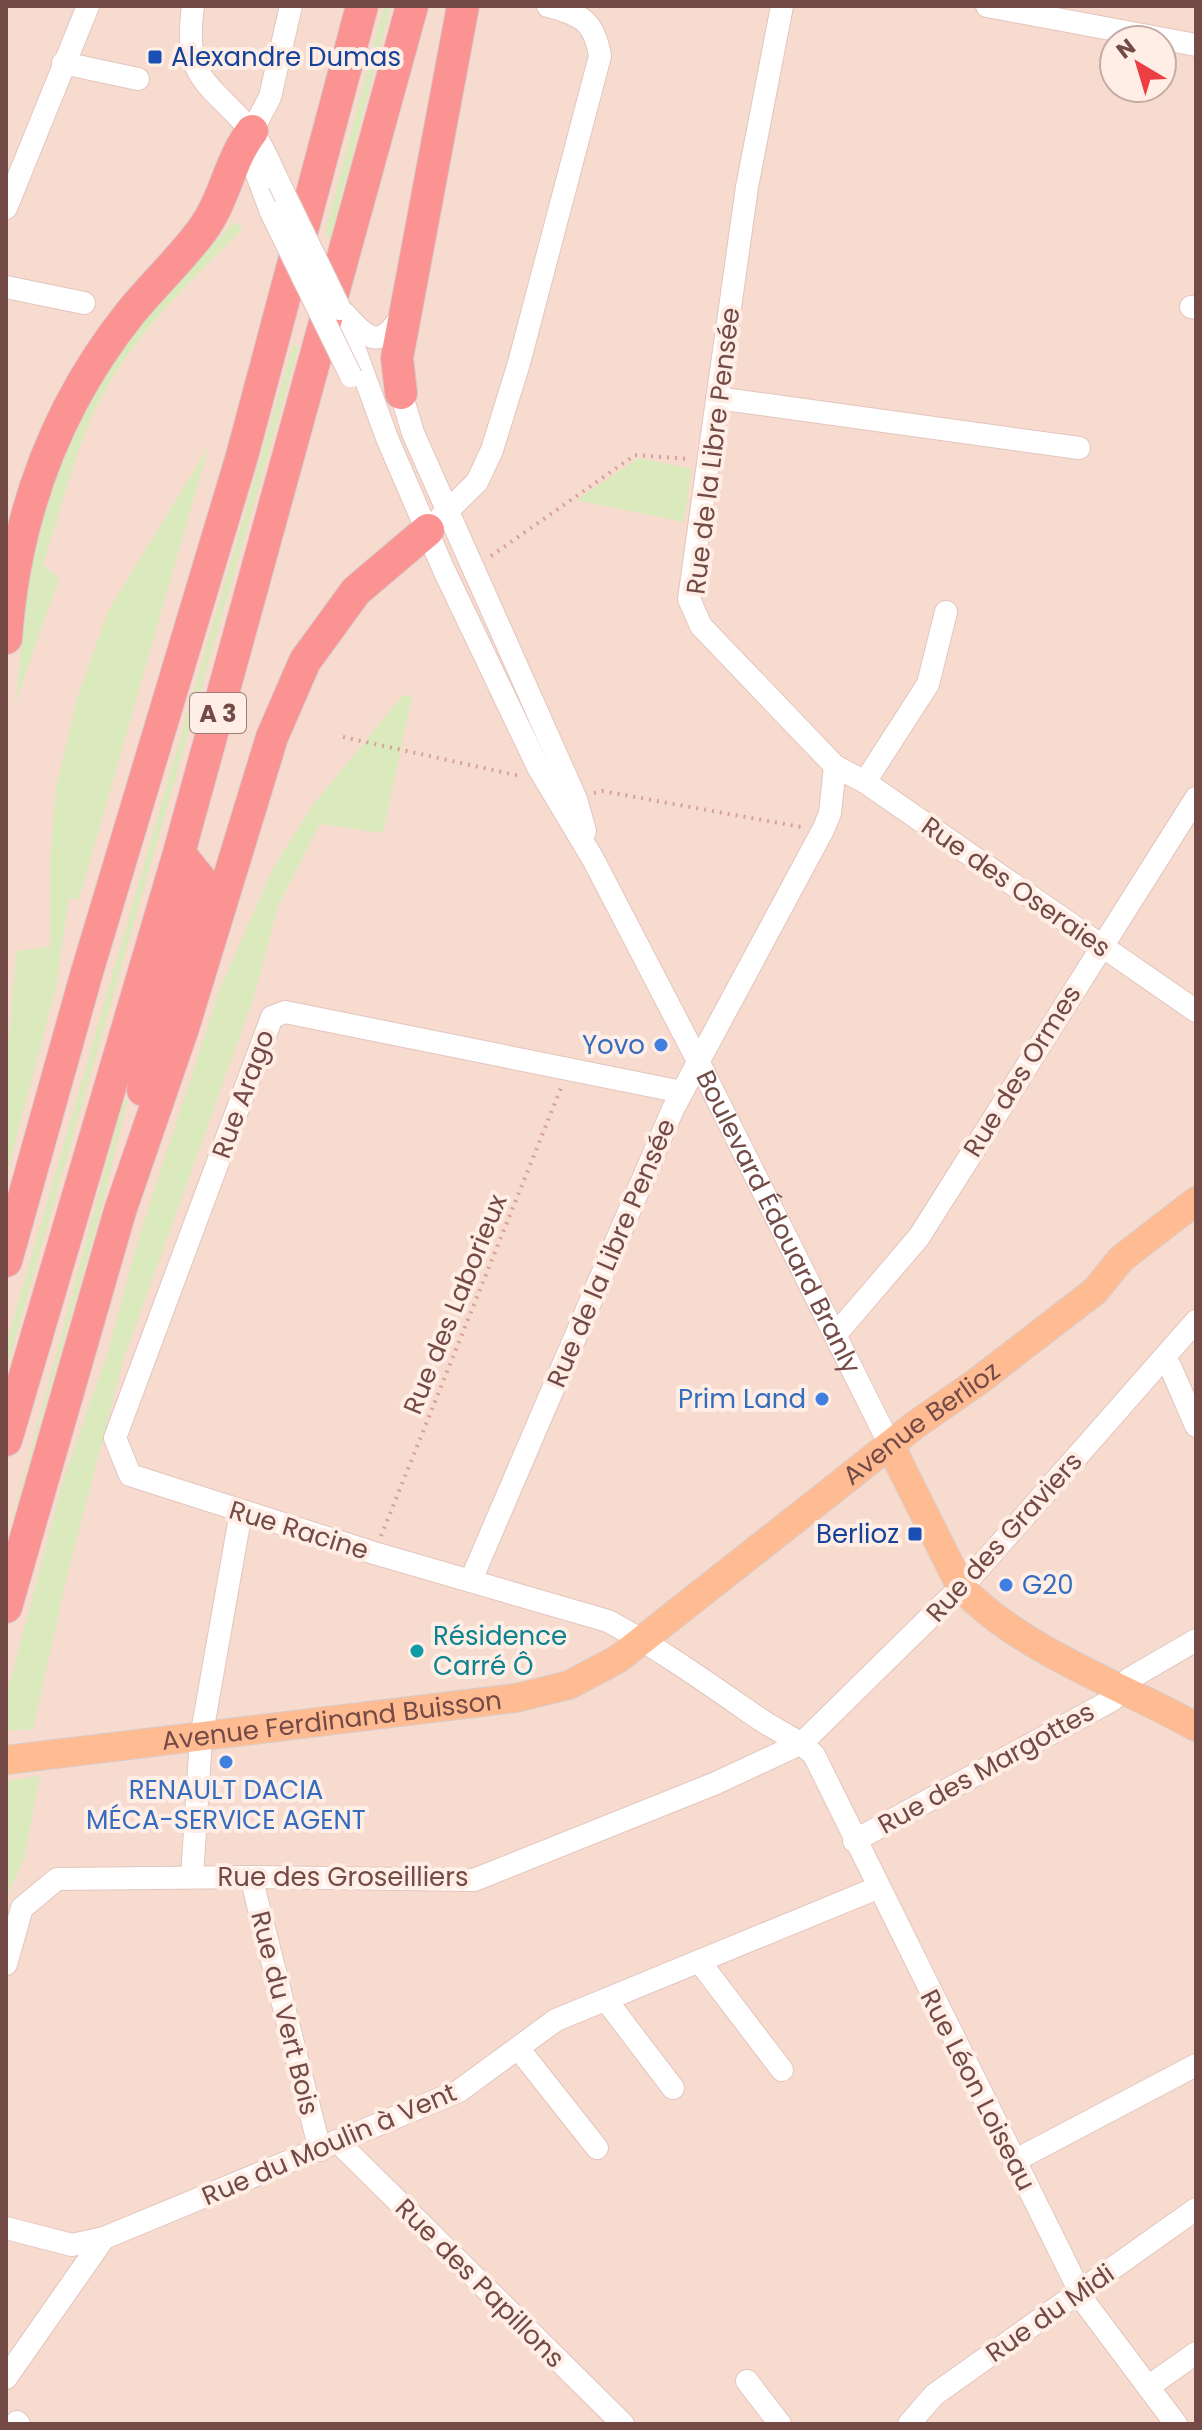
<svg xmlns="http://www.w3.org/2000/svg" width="1202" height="2430" font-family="Poppins,sans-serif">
  <rect width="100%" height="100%" fill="#fde9de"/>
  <!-- residential -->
  <path fill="#f7dbcf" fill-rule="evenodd" d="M6,6H1196V2424H6ZM1114,40H1162V88H1114Z"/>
  <!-- green -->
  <path fill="#dbeabd" d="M384,6H391L330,241L325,232Z
    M234,222L243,229C183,288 117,351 86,431C69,475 57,521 43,565L59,578L15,704L29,575L52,487L92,396L146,314Z
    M293,345L299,347L6,1371V1345Z
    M209,446L79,899L69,898L56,987L6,1178V1079L16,951L50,947V860L56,787L77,699L108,611Z
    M639,458L692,469L684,522L576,500Z
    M403,695L412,697L383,833L320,824L278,906L254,997L124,1358L68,1572L33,1729L6,1731V1697L64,1478L107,1354L139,1237L219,991L273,868L313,805Z
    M124,1099L128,1100L99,1218L6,1542Z
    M40,1776L24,1859L6,1899V1781Z"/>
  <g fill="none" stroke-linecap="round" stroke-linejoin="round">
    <!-- minor casing -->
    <g stroke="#e3c5bd" stroke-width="24">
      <g id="minor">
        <path d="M193,6C183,78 206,80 249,128C262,143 270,165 279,183"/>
        <path d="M782,6L747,187L689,599L701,626L835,766L865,782L1196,1011"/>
        <path d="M987,6L1196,45"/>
        <path d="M63,63L138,79"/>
        <path d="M6,208L88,6"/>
        <path d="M271,212L256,172L252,131L270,97L291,6"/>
        <path d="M6,287L84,303"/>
        <path d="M1191,307L1196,308"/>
        <path id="s1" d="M340,309L387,438L443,568L538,767L593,859L699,1063L890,1445"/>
        <path d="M345,314C369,341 380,349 402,315"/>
        <path d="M401,393L413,433L576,799L585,831"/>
        <path d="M717,398L1079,448"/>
        <path d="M428,530L477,482L492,450L519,363L600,56C594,20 581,15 548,6"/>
        <path d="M865,782L928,684L946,612"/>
        <path d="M682,1092L285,1012L272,1017L115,1438L130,1475L374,1553L608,1621C660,1649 709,1684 758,1718C777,1731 798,1739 814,1755L1086,2304L1176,2424"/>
        <path d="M836,1334L919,1237L1196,798"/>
        <path d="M1162,1360L1170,1366L1196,1426"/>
        <path d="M471,1580L673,1109L824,828L830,813L835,766"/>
        <path d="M854,1841L1112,1700L1129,1679L1196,1640"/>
        <path d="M192,1877L201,1738L241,1512"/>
        <path d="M251,1877L320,2150"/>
        <path d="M699,1961L782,2070"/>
        <path d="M6,1964L22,1908L57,1879L251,1877L474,1880L716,1783L802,1743L972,1576L1196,1321"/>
        <path d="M606,2000L673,2088"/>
        <path d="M518,2048L597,2148"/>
        <path d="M337,2141L623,2424"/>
        <path d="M1014,2161L1196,2065"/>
        <path d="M6,2228L72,2245L104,2238"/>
        <path d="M6,2378L104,2238L459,2091L556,2020L877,1888"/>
        <path d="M747,2381L780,2424"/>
        <path d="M1148,2387L1196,2353"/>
        <path d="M17,2422L19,2424"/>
        <path d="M909,2424L934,2395L1196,2209"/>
      </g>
    </g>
    <!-- major casing -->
    <g stroke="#d8cccb" stroke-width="30">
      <g id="major">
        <path d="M890,1445L961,1587C1020,1650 1121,1685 1196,1727"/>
        <path id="s2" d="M6,1760L516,1698L569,1685L618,1659L915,1425L977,1382L1095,1291L1121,1259L1196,1201"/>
      </g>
    </g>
    <!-- highway casing -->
    <g stroke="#d8cccb" stroke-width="34">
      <path id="highway" d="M401,393L397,358L463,6
        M6,638C15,518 55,407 131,312C154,284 182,258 203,229C225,199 229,161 252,131
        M143,1090L169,977L200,879L179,853
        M6,1261L87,972L242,456L362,6
        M6,1440L179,853L412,6
        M6,1607L120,1211L183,1028L272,737L305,661L356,591L428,530"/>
    </g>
    <!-- path -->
    <path stroke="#d7a199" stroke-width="4" stroke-dasharray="2 6" stroke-linecap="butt" d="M491,556L635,455L690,459
      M343,737L520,776
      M594,793L602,791L801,827
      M381,1536L561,1088"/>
    <!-- minor -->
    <use href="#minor" stroke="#fff" stroke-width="22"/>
    <!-- major -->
    <use href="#major" stroke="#ffbc93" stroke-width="28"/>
    <!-- highway -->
    <use href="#highway" stroke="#fa9392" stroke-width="32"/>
    <!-- minor-bridge casing -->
    <g stroke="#e3c5bd" stroke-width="24" stroke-linecap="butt">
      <path id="minor-bridge" d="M279,183L340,309
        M271,212L351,376"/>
    </g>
    <!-- minor-bridge -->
    <use href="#minor-bridge" stroke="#fff" stroke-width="22"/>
  </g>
  <!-- markers -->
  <g fill="#1a4fb4" stroke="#ffeee5" stroke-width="3">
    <rect x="147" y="49" width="16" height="16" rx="4"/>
    <rect x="907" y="1526" width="16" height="16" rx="4"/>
  </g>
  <g fill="#3f7fe0" stroke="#ffeee5" stroke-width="3">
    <circle cx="661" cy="1045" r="8"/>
    <circle cx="822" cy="1399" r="8"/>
    <circle cx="1006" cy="1585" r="8"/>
    <circle cx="226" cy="1762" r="8"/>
  </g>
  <circle fill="#0f9aa8" stroke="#ffeee5" stroke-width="3" cx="417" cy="1651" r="8"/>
  <g text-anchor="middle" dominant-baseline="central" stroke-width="8" stroke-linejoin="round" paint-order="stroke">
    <!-- shield labels -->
    <rect fill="#ffeee5" stroke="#9d7b76" stroke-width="2" x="190" y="693" width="56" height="40" rx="6"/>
    <g font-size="24" font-weight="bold" fill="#734a46">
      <text x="218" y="713">A 3</text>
    </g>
    <!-- transit labels -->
    <g font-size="26" fill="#164399" stroke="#ffeee5" text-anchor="start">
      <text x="171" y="57">Alexandre Dumas</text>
      <text x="899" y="1534" text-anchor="end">Berlioz</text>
    </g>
    <!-- street labels -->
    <g font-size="26" fill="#734a46" stroke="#ffeee5">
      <text transform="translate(713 451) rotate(-83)">Rue de la Libre Pensée</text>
      <text transform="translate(1016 887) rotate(35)">Rue des Oseraies</text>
      <text transform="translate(1022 1071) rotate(-58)">Rue des Ormes</text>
      <text transform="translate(243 1094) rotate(-70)">Rue Arago</text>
      <text stroke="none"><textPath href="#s1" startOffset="1014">Boulevard Édouard Branly</textPath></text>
      <text transform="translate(611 1253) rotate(-67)">Rue de la Libre Pensée</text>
      <text transform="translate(455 1304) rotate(-68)">Rue des Laborieux</text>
      <text stroke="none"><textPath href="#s2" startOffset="1008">Avenue Berlioz</textPath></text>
      <text transform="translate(299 1530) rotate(17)">Rue Racine</text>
      <text transform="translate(1004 1537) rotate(-48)">Rue des Graviers</text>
      <text stroke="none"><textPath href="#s2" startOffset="328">Avenue Ferdinand Buisson</textPath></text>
      <text transform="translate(986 1768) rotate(-29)">Rue des Margottes</text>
      <text x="343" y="1877">Rue des Groseilliers</text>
      <text transform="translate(285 2013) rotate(76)">Rue du Vert Bois</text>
      <text transform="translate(978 2090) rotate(63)">Rue Léon Loiseau</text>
      <text transform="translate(329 2144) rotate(-23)">Rue du Moulin à Vent</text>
      <text transform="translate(480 2283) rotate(45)">Rue des Papillons</text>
      <text transform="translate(1050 2313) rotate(-35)">Rue du Midi</text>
    </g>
    <!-- shop labels -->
    <g font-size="26" fill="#366cbe" stroke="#ffeee5" text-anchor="end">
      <text x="645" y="1045">Yovo</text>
      <text x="806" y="1399">Prim Land</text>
      <text x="1022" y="1585" text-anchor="start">G20</text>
      <text x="226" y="1790" text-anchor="middle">RENAULT DACIA<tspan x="226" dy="30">MÉCA-SERVICE AGENT</tspan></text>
    </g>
    <!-- culture labels -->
    <g font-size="26" fill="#0d838f" stroke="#ffeee5" text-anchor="start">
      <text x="433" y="1636">Résidence<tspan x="433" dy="30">Carré Ô</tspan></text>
    </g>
  </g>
  <!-- border -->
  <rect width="1202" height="2430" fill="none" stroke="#734a46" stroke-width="16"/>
  <!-- north arrow -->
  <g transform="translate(1138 64) rotate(322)"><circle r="38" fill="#ffeee5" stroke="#c7aca5" stroke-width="2"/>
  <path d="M0-6L14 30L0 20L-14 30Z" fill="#ec3e43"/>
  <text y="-12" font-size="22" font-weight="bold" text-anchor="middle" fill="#734a46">N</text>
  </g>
</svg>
